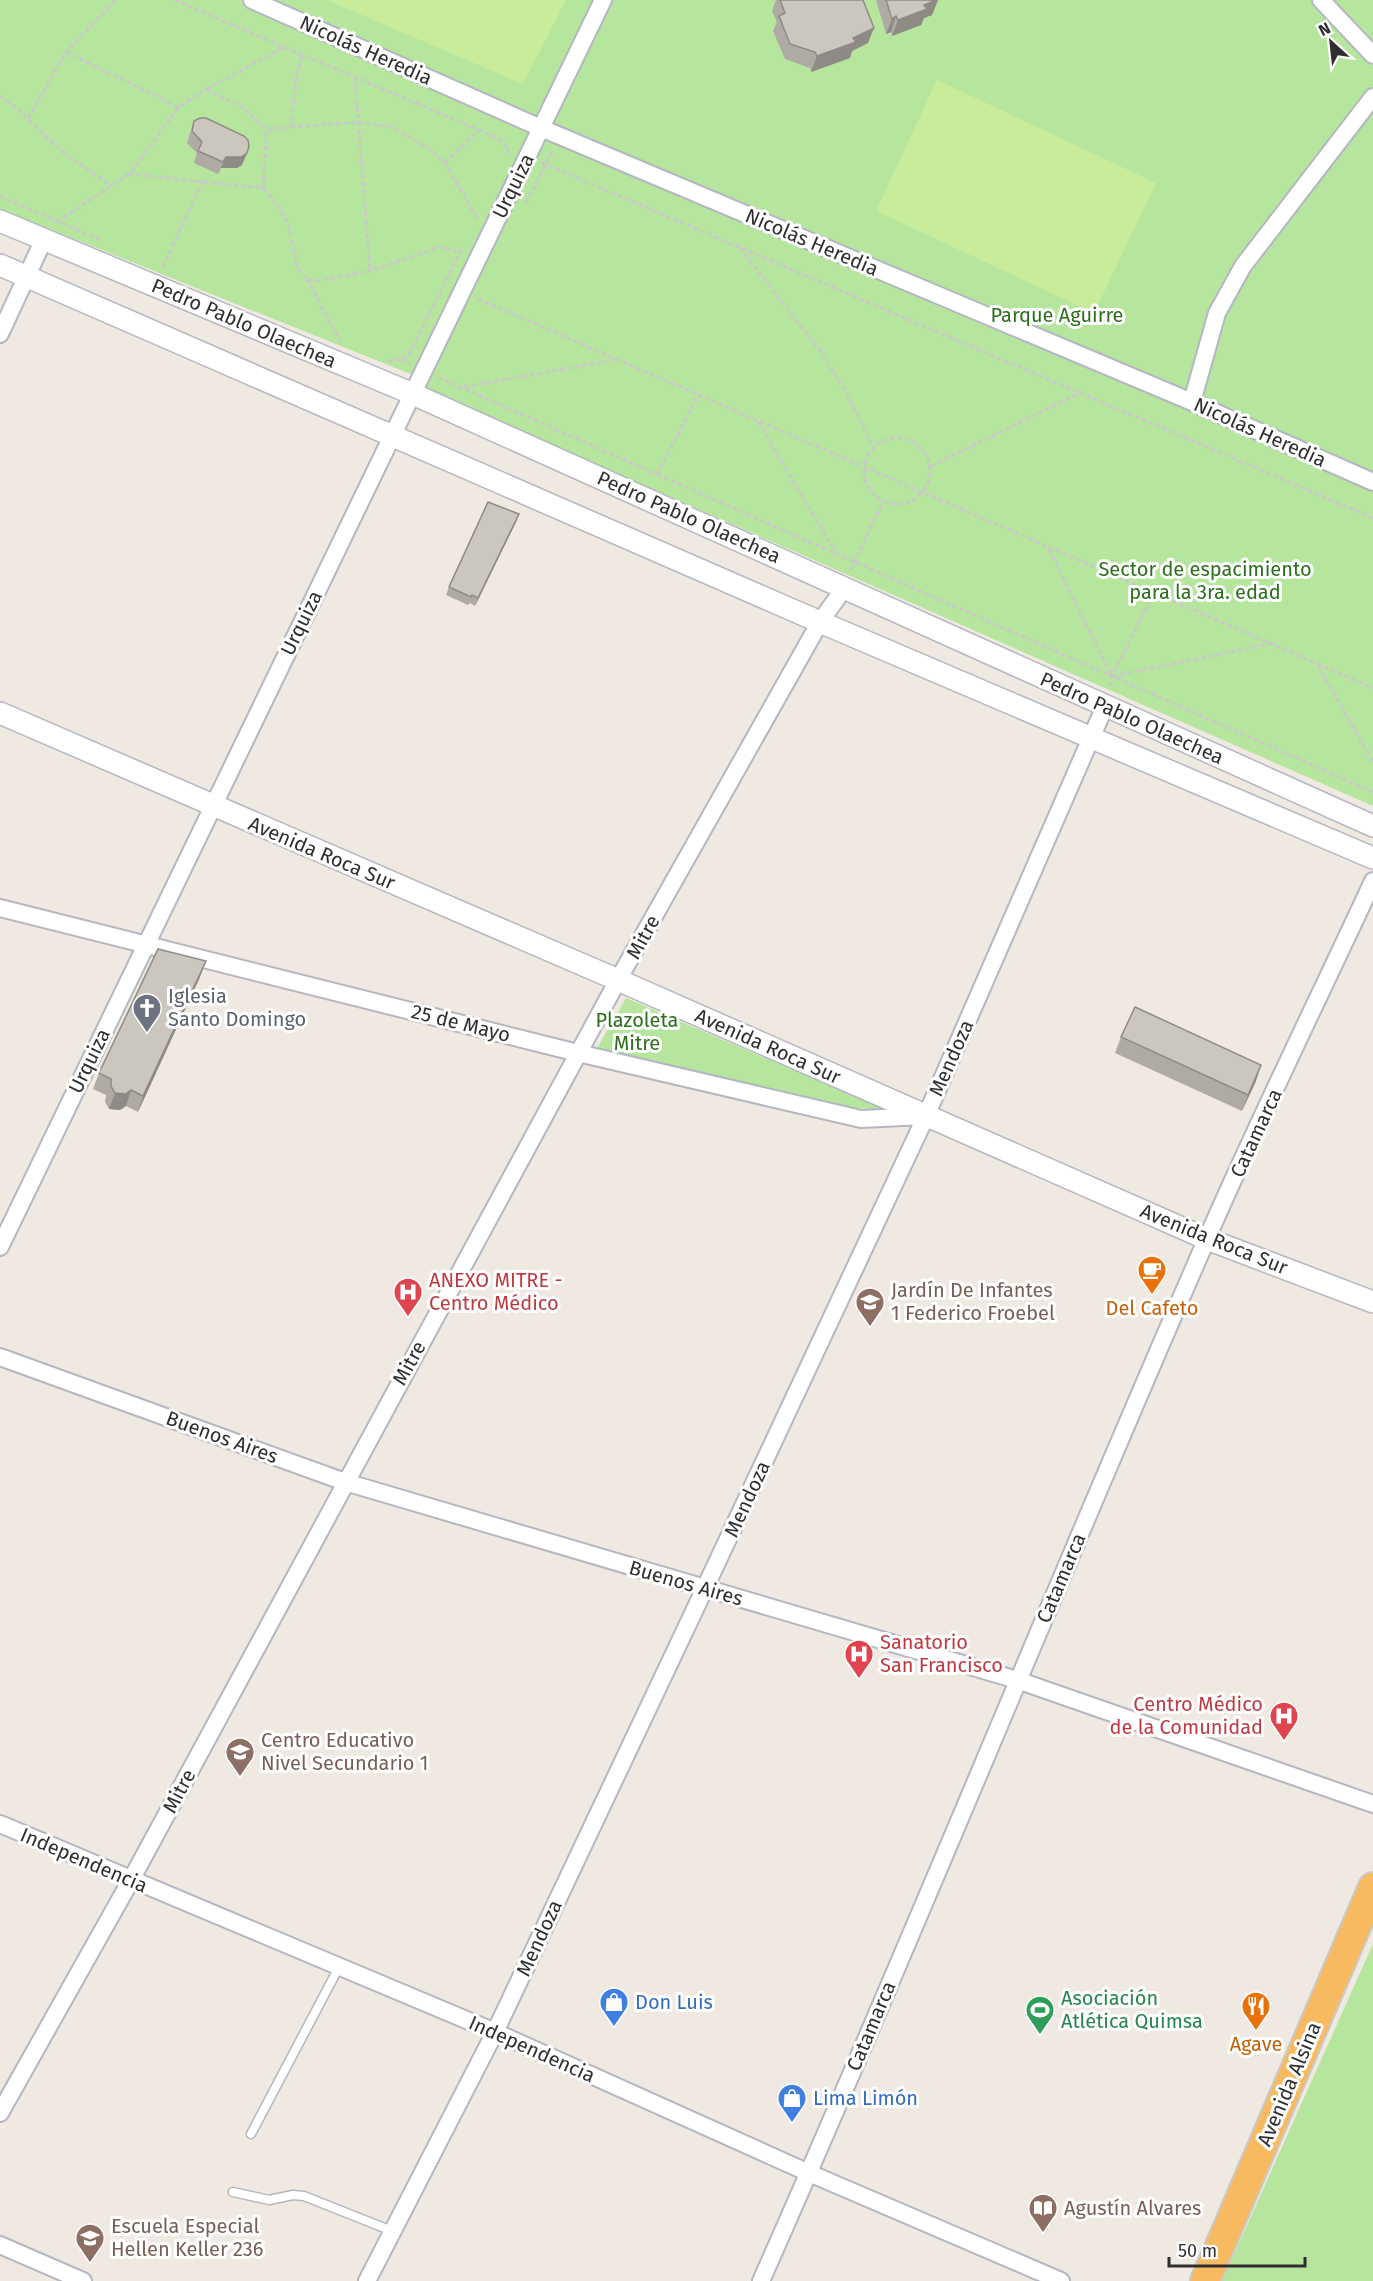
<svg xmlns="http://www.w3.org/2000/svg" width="1373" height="2281" font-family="'Fira Sans',sans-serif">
  <rect width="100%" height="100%" fill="#efe9e1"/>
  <!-- green -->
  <path fill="#b6e59e" d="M0,0H1373V806L425,389L428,381L0,209Z
    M626,998L885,1110L844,1107L596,1050Z
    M1373,1944V2281H1222Z"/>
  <!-- pitch -->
  <path fill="#c9ec9a" d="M327,0H566L523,84Z
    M937,80L1156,183L1094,313L876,211Z"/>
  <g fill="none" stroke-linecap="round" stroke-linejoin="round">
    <!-- service casing -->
    <g stroke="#b4b7c1" stroke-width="11">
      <path id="service" d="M251,2134L339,1967
        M233,2192L269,2200L293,2195L304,2196L392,2231"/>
    </g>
    <!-- minor casing -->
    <g stroke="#b4b7c1" stroke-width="20">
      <path id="minor" d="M252,0L541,128L1192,402L1373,482
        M1321,0L1373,55
        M0,334L44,239
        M1192,402L1217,313L1243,266L1373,97
        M0,908L578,1053L861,1119L925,1116
        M0,1247L603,0
        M0,1357L345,1482L1017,1680L1373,1804
        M0,1824L495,2032L809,2173L1061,2281
        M0,2113L131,1880L618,980L820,622L845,587
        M0,2245L83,2281
        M367,2281L495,2032L705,1588L926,1116L1105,706
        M761,2281C914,1937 1054,1588 1205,1243C1258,1121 1317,1002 1373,881"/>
    </g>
    <!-- tertiary casing -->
    <g stroke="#b4b7c1" stroke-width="24">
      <path id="tertiary" d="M0,221L413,394L1373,826
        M0,265L820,622L1373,858
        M0,713L618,980L1207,1239L1373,1302"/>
    </g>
    <!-- trunk casing -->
    <g stroke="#c9c9c9" stroke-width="32">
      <path id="trunk" d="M1205,2281L1373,1887"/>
    </g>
    <!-- path -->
    <path stroke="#c9c9c9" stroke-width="3" stroke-dasharray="4.5 3" stroke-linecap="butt" d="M174,0L500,139L508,148L507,157
      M66,52L179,107
      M355,77L370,271
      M206,89L240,106L267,129L358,122L392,127L428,148L445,163L477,218
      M0,96L14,106L65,154L112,186
      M28,118L66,52L116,0
      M291,127L296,78L302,55
      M445,163L479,130
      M542,163L1373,518
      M129,174L263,188L277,204L288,223L296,262L300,272L307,279L317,281L370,271L439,247L460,252
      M263,188L267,129
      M0,196L100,240
      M526,203L553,150
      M57,222L129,174L179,107L206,89L285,47
      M740,248L821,352L849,397L873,448
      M163,267L202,182
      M307,279L340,341
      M478,299L1373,688
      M401,359L410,363
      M388,361L401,359L410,353L463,246
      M438,377L1373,792
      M464,387L613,360
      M758,422L836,553
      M864 471a33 33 0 1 1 66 0a33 33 0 1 1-66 0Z
      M931,466L1080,393
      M657,475L698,395
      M1049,549L1111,675
      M851,570L883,501
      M1318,666L1373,762
      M1113,676L1269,644
      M1110,686L1112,676L1154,593"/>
    <!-- service -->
    <use href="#service" stroke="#fff" stroke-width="8"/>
    <!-- minor -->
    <use href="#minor" stroke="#fff" stroke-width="16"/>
    <!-- tertiary -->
    <use href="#tertiary" stroke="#fff" stroke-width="21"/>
    <!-- trunk -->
    <use href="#trunk" stroke="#f8ba60" stroke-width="28"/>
  </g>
  <!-- wall -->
  <path fill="#afaba4" d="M776,0H863L868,43L852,51L850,58L811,72L810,68L785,59L773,31L777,22L772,11Z
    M876,0H938L932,15L924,18L921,25L892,36L891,32L886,34Z
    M194,121L242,165L237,168H221L218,174L194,163L197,153L187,143Z
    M516,522L475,606L470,603L468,605L446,595L449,587Z
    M200,977L138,1112L126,1106L120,1110L109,1109L105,1102L106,1095L93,1089L99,1073Z
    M1121,1037L1256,1081L1242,1111L1115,1053Z"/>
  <!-- shaded-wall -->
  <path fill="#8e8b86" d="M936,0H938L932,15L924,18L921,25L892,36L898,20L924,5Z
    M896,16L891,32L886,34L892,19Z
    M874,28L868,43L852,51L850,58L811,72L817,56Z
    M247,153L242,165L237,168H221L218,174L226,157Z
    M519,514L516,522L475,606L478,598Z
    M206,961L200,977L138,1112L143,1096Z
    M1261,1065L1256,1081L1242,1111L1248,1095Z
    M131,1090L126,1106L120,1110L109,1109L115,1093Z"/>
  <!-- building -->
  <path fill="#cbc7bf" stroke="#8e8b86" stroke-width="1.5" d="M780,0H863L874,28L853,38L856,42L817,56L815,52L790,44L779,16L785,13Z
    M886,0H936L924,5L927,9L898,20L896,16L892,19Z
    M200,118H206L244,136L248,140L249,146L247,153L241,157H226L223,162L198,151L202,142L192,131L194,121Z
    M488,502L519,514L478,598L472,595L471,597L449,587Z
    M158,949L206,961L143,1096L131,1090L126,1094L115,1093L111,1086V1079L99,1073Z
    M1135,1007L1261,1065L1248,1095L1121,1037Z"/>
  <!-- icons -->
  <defs>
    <g id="church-pin" transform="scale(1.5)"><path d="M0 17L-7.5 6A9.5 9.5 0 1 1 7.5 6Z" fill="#6b7280" stroke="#fff"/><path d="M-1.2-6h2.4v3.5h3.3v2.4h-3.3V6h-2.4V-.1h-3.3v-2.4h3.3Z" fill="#fff"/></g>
    <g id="cafe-pin" transform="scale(1.5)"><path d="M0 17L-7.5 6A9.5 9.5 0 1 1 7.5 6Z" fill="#e8710a" stroke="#fff"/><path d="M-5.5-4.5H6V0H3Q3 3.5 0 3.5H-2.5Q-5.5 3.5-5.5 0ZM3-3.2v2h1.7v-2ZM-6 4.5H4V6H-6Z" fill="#fff"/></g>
    <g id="hospital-pin" transform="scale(1.5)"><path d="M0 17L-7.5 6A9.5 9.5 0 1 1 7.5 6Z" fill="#e0444e" stroke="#fff"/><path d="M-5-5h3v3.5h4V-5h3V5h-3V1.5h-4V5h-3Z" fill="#fff"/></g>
    <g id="school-pin" transform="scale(1.5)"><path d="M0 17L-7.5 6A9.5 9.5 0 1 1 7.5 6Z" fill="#8d6e63" stroke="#fff"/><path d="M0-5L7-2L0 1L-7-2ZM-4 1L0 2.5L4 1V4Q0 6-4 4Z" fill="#fff"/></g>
    <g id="shop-pin" transform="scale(1.5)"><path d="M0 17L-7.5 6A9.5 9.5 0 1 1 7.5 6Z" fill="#3f7fe0" stroke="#fff"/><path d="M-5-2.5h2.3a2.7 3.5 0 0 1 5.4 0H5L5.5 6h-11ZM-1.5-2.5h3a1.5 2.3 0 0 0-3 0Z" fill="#fff"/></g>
    <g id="restaurant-pin" transform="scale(1.5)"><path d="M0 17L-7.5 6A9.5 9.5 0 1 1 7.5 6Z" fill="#e8710a" stroke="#fff"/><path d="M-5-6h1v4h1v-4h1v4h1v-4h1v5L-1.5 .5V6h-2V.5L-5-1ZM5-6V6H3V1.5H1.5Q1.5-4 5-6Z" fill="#fff"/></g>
    <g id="stadium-pin" transform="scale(1.5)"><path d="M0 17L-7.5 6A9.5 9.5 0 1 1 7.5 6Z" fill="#2e9e5b" stroke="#fff"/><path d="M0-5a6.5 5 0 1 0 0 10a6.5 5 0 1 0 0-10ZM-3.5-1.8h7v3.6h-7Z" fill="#fff"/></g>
    <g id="library-pin" transform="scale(1.5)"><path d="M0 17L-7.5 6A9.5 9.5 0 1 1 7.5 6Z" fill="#8d6e63" stroke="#fff"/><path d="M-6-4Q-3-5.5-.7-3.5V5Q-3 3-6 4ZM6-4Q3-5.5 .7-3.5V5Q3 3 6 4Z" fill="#fff"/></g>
  </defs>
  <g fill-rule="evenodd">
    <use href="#church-pin" x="147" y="1008"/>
    <use href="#cafe-pin" x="1152" y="1270"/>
    <use href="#hospital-pin" x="408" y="1292"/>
    <use href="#school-pin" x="870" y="1302"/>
    <use href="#hospital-pin" x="859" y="1654"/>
    <use href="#hospital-pin" x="1284" y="1716"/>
    <use href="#school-pin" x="240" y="1752"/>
    <use href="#shop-pin" x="614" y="2002"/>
    <use href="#restaurant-pin" x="1256" y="2006"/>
    <use href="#stadium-pin" x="1040" y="2010"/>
    <use href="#shop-pin" x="792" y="2098"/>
    <use href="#library-pin" x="1043" y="2208"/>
    <use href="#school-pin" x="90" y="2238"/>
  </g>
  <g text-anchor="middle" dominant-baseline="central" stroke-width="6" stroke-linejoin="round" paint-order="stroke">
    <!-- street labels -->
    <g font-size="20" fill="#2e2e2e" stroke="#fff">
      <text transform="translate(366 50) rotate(24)">Nicolás Heredia</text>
      <text transform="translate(513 186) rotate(-64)">Urquiza</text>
      <text transform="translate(812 242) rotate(23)">Nicolás Heredia</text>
      <text transform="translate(244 323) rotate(23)">Pedro Pablo Olaechea</text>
      <text transform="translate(1260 432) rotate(24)">Nicolás Heredia</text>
      <text transform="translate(689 517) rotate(24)">Pedro Pablo Olaechea</text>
      <text transform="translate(301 623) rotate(-64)">Urquiza</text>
      <text transform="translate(1132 718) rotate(24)">Pedro Pablo Olaechea</text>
      <text transform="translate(322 853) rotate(23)">Avenida Roca Sur</text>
      <text transform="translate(643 937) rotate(-61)">Mitre</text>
      <text transform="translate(461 1023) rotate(14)">25 de Mayo</text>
      <text transform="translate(768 1046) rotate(24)">Avenida Roca Sur</text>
      <text transform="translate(951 1058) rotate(-66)">Mendoza</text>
      <text transform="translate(89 1061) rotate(-64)">Urquiza</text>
      <text transform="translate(1256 1133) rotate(-65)">Catamarca</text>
      <text transform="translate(1214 1239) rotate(22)">Avenida Roca Sur</text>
      <text transform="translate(409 1363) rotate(-61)">Mitre</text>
      <text transform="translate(222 1437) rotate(20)">Buenos Aires</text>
      <text transform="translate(747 1499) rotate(-65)">Mendoza</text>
      <text transform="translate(1061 1578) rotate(-67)">Catamarca</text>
      <text transform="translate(686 1583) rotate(16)">Buenos Aires</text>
      <text transform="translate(179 1791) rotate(-62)">Mitre</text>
      <text transform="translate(84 1860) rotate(23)">Independencia</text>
      <text transform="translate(539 1938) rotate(-65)">Mendoza</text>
      <text transform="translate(871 2026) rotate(-67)">Catamarca</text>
      <text transform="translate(532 2049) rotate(24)">Independencia</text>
      <text transform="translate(1289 2084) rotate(-67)">Avenida Alsina</text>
    </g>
    <!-- park labels -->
    <g font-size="20" fill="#2c6e1b" stroke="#fff">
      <text x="1057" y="315">Parque Aguirre</text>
      <text x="1205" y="569">Sector de espacimiento<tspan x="1205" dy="23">para la 3ra. edad</tspan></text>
      <text x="637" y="1020">Plazoleta<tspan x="637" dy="23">Mitre</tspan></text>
    </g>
    <!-- worship labels -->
    <g font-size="20" fill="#5b616d" stroke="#fff" text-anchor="start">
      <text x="168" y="996">Iglesia<tspan x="168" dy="23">Santo Domingo</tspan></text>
    </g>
    <!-- health labels -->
    <g font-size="20" fill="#be3a42" stroke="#fff" text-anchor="start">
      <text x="429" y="1280">ANEXO MITRE -<tspan x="429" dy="23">Centro Médico</tspan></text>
      <text x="880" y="1642">Sanatorio<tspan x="880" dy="23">San Francisco</tspan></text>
      <text x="1263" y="1704" text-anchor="end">Centro Médico<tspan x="1263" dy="23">de la Comunidad</tspan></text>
    </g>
    <!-- education labels -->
    <g font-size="20" fill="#785e54" stroke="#fff" text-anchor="start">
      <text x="891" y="1290">Jardín De Infantes<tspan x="891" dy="23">1 Federico Froebel</tspan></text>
      <text x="261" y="1740">Centro Educativo<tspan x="261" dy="23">Nivel Secundario 1</tspan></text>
      <text x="1064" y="2208">Agustín Alvares</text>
      <text x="111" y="2226">Escuela Especial<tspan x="111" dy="23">Hellen Keller 236</tspan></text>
    </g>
    <!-- food labels -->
    <g font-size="20" fill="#c56008" stroke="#fff">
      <text x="1152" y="1308">Del Cafeto</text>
      <text x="1256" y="2044">Agave</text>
    </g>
    <!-- leisure labels -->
    <g font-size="20" fill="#27864d" stroke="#fff" text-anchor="start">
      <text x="1061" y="1998">Asociación<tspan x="1061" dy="23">Atlética Quimsa</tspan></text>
    </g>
    <!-- shop labels -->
    <g font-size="20" fill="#366cbe" stroke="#fff" text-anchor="start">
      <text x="635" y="2002">Don Luis</text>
      <text x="813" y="2098">Lima Limón</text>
    </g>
  </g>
  <!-- north arrow -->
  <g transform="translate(1331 42) rotate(333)" stroke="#ffffff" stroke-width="4.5" paint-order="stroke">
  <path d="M0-4.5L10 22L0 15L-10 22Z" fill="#2e2e2e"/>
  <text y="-9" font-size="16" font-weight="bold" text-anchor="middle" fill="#2e2e2e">N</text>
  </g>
  <!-- scale -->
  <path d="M1169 2257v9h136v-9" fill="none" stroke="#2e2e2e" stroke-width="3"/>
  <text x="1178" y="2257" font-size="18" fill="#2e2e2e" stroke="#ffffff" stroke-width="4.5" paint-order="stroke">50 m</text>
</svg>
